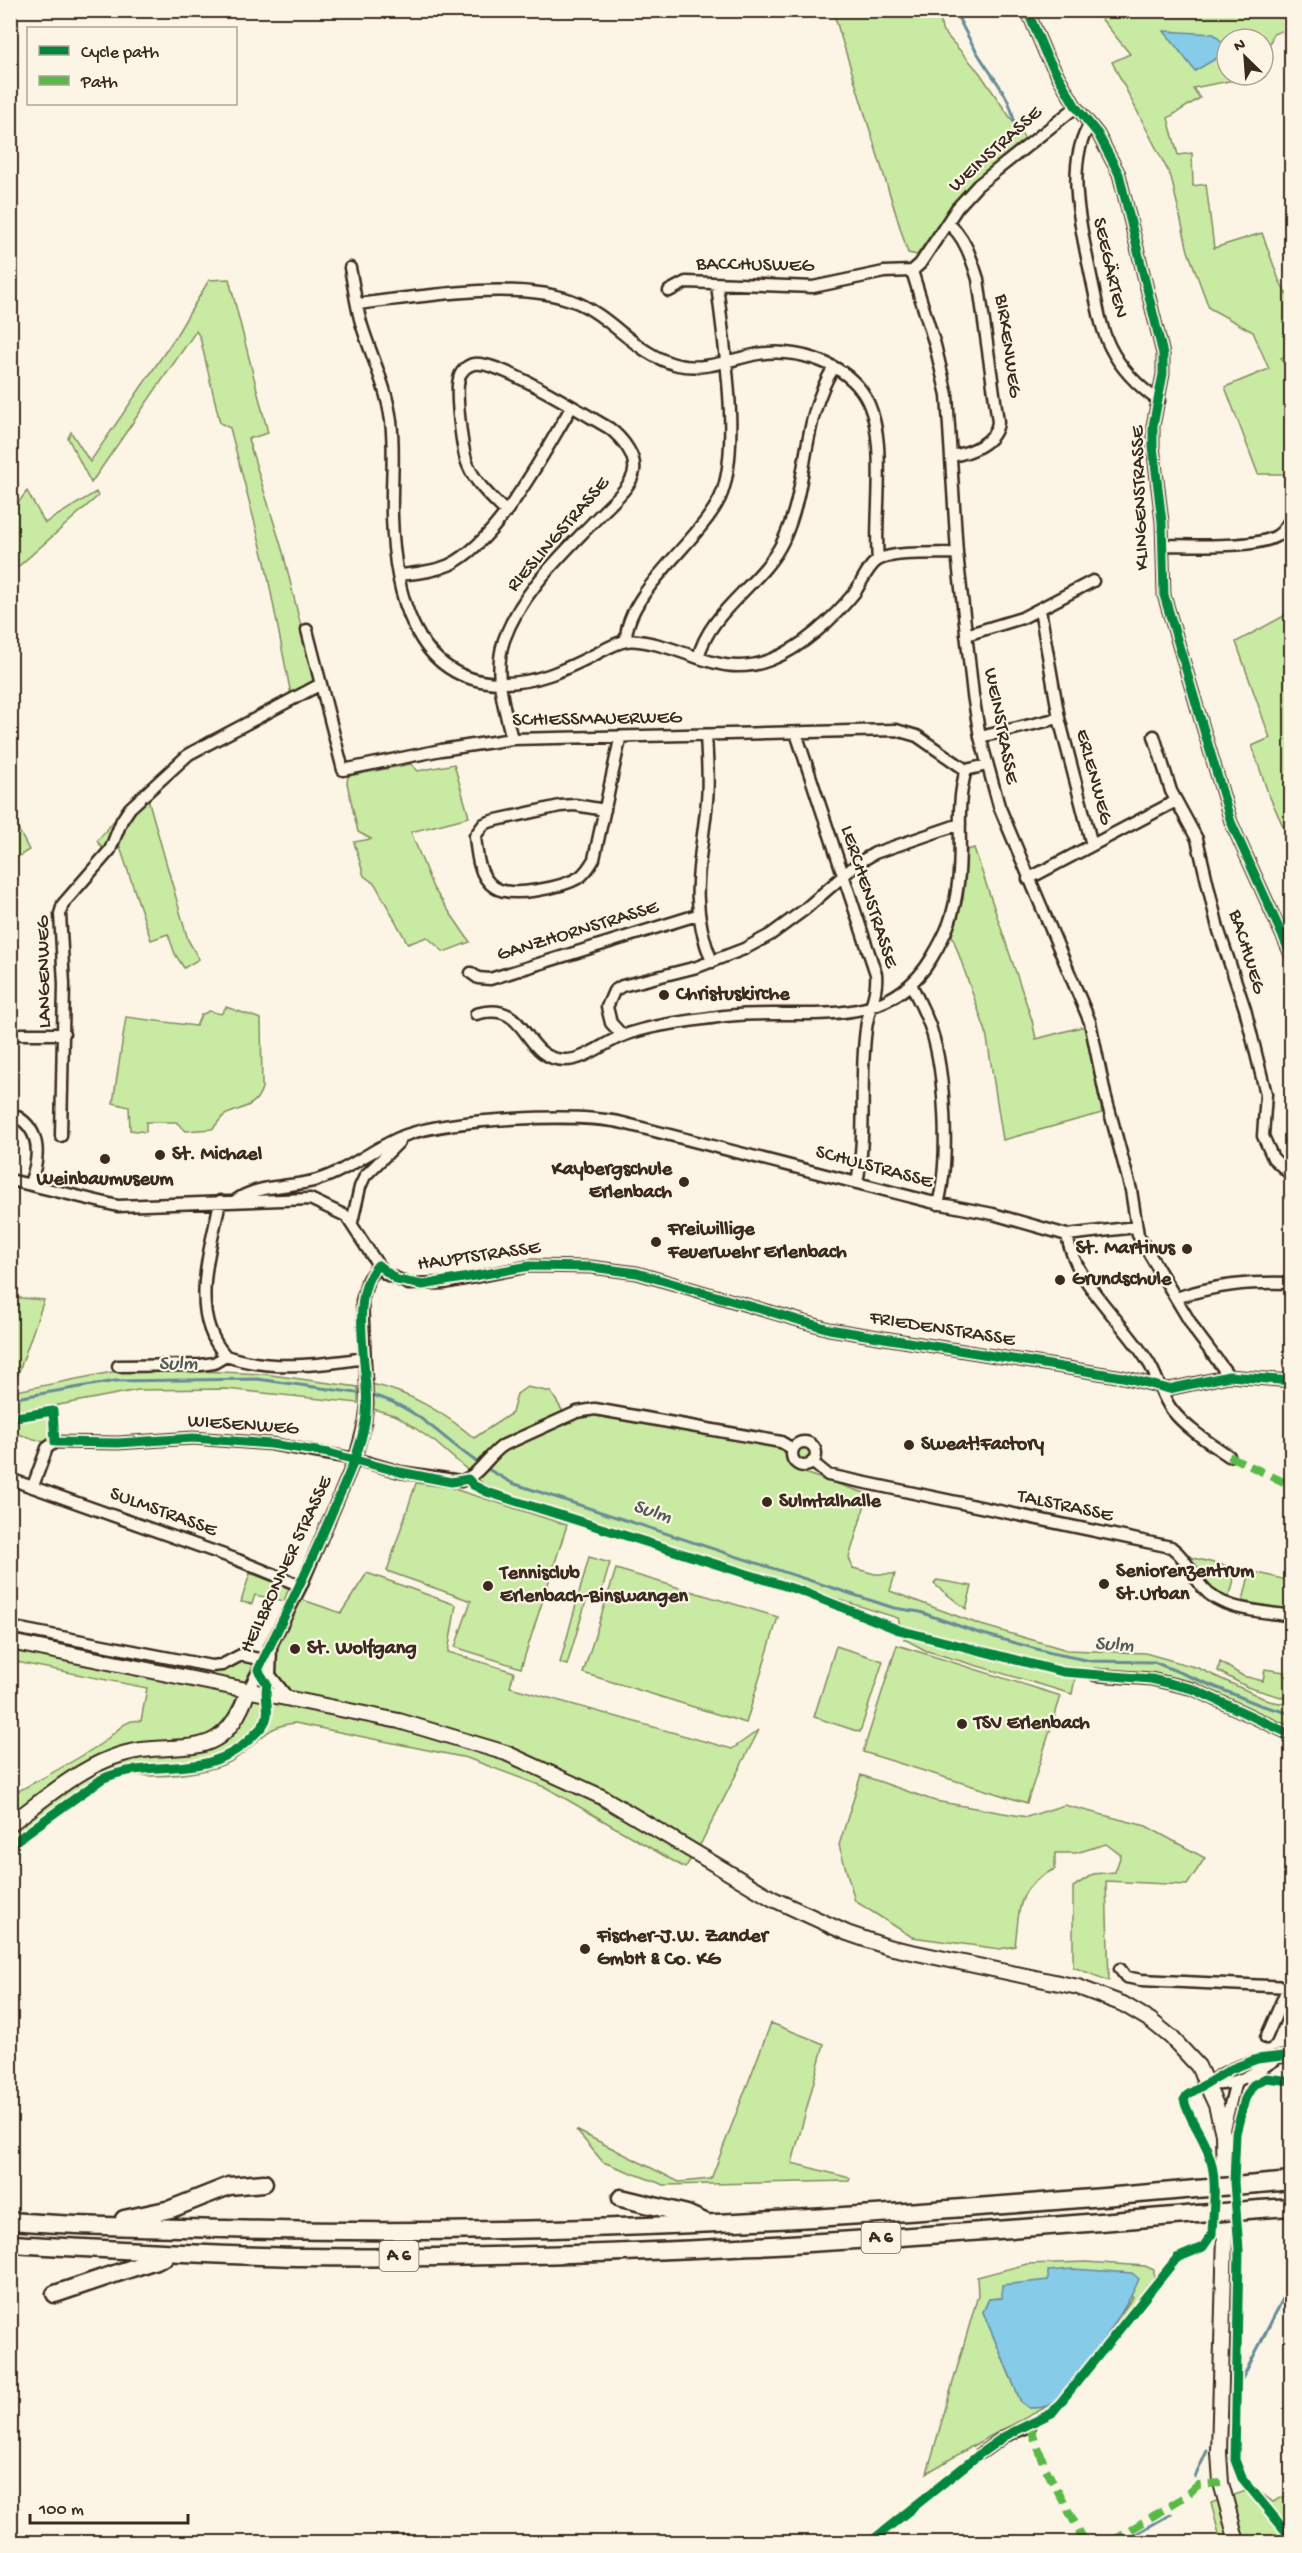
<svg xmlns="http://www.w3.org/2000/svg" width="1302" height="2553" font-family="'Gochi Hand',sans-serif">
  <rect width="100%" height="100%" fill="#fcf5e5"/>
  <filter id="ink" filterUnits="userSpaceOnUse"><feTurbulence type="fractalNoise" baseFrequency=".0167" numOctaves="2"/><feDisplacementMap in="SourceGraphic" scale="12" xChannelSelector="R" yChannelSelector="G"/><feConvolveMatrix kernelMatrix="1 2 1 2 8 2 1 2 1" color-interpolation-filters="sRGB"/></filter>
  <g filter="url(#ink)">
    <!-- green -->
    <path fill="#c8eaa3" stroke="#828a60" stroke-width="1.5" d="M1135,10L1277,11L1291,28L1273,34L1263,65V39H1227V75L1255,76L1193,88L1200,98L1168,118L1178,155L1192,153L1193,186L1206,184L1214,248L1262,233L1279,280L1291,302V354L1281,358L1291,378V474H1258L1225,387L1269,369L1253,332L1209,308L1188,251L1171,177L1112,62L1130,54L1095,11L1132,13Z
      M833,11H939L942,30L979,72L1025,139L977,181L944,217L917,255L908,253Z
      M229,279L268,433L248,439L283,552L317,693L293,705L265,562L230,428L220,423L200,337L196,331L91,483L68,438L71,432L90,462L174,339L209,280Z
      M27,491L45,523L96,492L98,496L11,573V512Z
      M1291,599L1292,836L1288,837L1268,793L1252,746L1270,738L1236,642L1284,616Z
      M411,764L418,771L454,764L469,817L411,832L433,888L470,942L444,952L427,937L408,944L375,884L364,876L354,842L371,839L358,832L347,783L348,776Z
      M147,795L188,940L199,959L184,968L175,954L168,934L151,940L115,832L104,850L97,841L133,798Z
      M11,815L29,850L11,861H10Z
      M974,848L1032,1020L1036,1039L1085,1026L1102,1113L1003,1140L986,1032L952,935L963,899L967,850Z
      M226,1007L261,1019L262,1088C256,1108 241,1107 225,1115C220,1118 217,1125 212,1129L186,1131L176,1122H146V1132L130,1130L129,1107L113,1103L126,1017L196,1026L201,1015L209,1011L221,1014Z
      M10,1297L44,1300L16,1380L11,1381Z
      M179,1370L264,1374L358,1387V1403L226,1389L138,1390L11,1414V1392L117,1371Z
      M371,1384C408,1391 446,1414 474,1438L512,1413L517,1394L527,1387L551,1392L568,1420L595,1412L780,1444L791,1465L798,1471L868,1494L849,1558L853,1568L875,1574H895L890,1591L981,1625L1067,1650L1145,1653L1198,1668L1269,1701L1291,1705V1728C1257,1717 1227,1697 1193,1685C1155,1673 1117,1671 1077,1668L1072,1694L927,1651L904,1639L898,1618L533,1504L485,1485L435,1442L397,1416L370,1408Z
      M49,1414L52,1416L53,1438L44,1442L11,1432V1421Z
      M794 1455a10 10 0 1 1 20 0a10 10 0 1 1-20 0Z
      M416,1483L451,1488L567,1525L521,1668L455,1647L471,1601L387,1571Z
      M589,1557L610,1563L599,1600L587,1598L567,1665L560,1663Z
      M1189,1557L1231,1567C1236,1576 1233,1592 1226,1599L1204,1584Z
      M616,1569L778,1617L746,1723L583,1673Z
      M1250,1571L1291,1581V1611L1243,1601Z
      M250,1573L289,1588L284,1601L255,1595L252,1604L241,1602Z
      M367,1573L456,1605L448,1652L514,1672L510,1687L732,1749L759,1730L700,1845L685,1868L547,1788L467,1758L295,1723C261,1726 257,1748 230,1762C209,1772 180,1775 157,1776C140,1776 128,1773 111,1778L11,1849V1802L18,1798L15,1793C44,1777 74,1762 102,1743C114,1735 125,1717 141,1721L147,1688L11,1661V1630L211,1671L239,1660L273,1668L281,1636L300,1599L341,1613Z
      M937,1580L972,1586L966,1609L934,1584Z
      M897,1645L1061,1696L1027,1803L863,1752Z
      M836,1646L883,1661L860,1732L814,1717Z
      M1220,1662L1243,1676L1263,1681L1265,1669L1284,1672V1675L1291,1680V1700L1247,1687L1218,1671Z
      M861,1775L935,1801L1027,1817L1064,1805L1146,1826L1205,1858L1187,1885L1106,1881L1109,1981L1073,1967V1887L1093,1874L1115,1872L1121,1855L1106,1844L1076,1853H1055V1869C1016,1887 1020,1907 1015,1946L1000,1949L912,1937L855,1901L839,1845Z
      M771,2023L824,2044L792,2163L850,2178L849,2181L664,2185L603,2162L576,2130L679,2182L711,2179Z
      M1086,2262L1145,2266L1154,2270V2282L1079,2373L1133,2297L1049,2280L1002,2298L989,2299L983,2312L1021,2402L1029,2408L1048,2406L981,2441L927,2473L978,2295L977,2277L1027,2264Z
      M1255,2488L1273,2502L1291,2493V2542H1221L1211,2503Z"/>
    <!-- water -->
    <path fill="#86cbe7" stroke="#688b97" stroke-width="1.5" d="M1164,31L1214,34L1223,43L1222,55L1195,71Z
      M1073,2269L1132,2273L1139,2279C1130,2304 1070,2395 1048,2406C1043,2408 1034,2408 1029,2408L1021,2402L983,2312L989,2299L1002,2298V2285L1048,2280V2271Z"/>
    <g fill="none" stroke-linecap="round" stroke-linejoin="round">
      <!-- stream -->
      <path stroke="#688b97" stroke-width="3" d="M954,10C963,26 970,42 980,57C1000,89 1013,96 1016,137
        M371,1395C416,1405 443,1440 480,1464
        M10,1399L115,1381L257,1379L364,1394
        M486,1468L512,1483L894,1608L920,1612L976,1632L1051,1653L1091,1661L1154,1662L1260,1705L1292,1714
        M1241,2381L1292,2281
        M1195,2477L1207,2451
        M1122,2542L1171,2514"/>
      <!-- minor casing -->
      <g stroke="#3b2a1e" stroke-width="15">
        <path id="minor" d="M1027,10L1046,55L1076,107L1098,134L1119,174L1163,354V374L1153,426V446L1162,522L1164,595L1231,822L1292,957
          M1090,124C1063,166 1083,236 1092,281C1097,303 1100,327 1110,347C1121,369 1139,387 1159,401
          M947,223C964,234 972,260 978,279L998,422C996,443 970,453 951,456
          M350,268C354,287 356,307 362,326C372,358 387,388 391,421C395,453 391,484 392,516C394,587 412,681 500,683C535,684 564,670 594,655C604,650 615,643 626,641C635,639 646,642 655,644C697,654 726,677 770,660C802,648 834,618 855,592C862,582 868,566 878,560C895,551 938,554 957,553
          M912,271L935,345L947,395L957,553L973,695L980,737L999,806L1090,1022L1105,1094L1131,1190L1138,1235L1196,1332L1229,1376
          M912,271L920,264L957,208L978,185L1076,107
          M669,291L686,282L813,287L884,272L912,271
          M357,304C419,297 521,278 578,303C614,319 638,356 678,365C706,371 731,359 758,354C794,348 839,361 861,390C891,431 873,512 878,560
          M505,511C491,497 476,484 468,465C462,452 455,393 459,379C460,372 467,365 474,364C499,360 584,414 609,428C622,438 639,458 633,475C628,490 609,505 598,517C564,553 521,592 504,640C493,673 504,707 512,739
          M1163,545C1188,545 1258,549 1278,535C1284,531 1288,523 1292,517
          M400,575C416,573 433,572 449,565C498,542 543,454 571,408
          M1040,610L1059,718L1092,845
          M307,630L343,770L441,750L512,739L896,730L917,736L966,770L987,765
          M966,635L1022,618L1093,581
          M626,641C625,593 699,542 720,498C742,448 723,340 717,284
          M698,658C710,609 762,585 783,541C810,484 800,421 834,367
          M796,733L876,974C878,994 868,1009 866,1029C859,1080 867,1132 857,1183
          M706,735C707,757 709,779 707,801C701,864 687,899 712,962
          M1154,736L1171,791L1197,839L1218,928L1245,1009L1266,1094L1263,1136L1273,1158L1292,1176
          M980,737L1059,718
          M605,810L575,805L560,806L492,821L484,824L475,836C477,854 478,876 494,887C511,899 563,887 580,877C586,872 590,866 594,859L620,739
          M1028,879L1176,801
          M471,973L478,978L490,979L697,915
          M912,986C918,1000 926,1014 931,1029C945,1072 950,1160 938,1204
          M476,1014C530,998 521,1060 565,1060C585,1060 604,1043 622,1036C654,1024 692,1021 725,1016C800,1007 885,1035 931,959C948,931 954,915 958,883C963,846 955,806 966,770
          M10,1034H64
          M623,1036L611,1023L607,1007L614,991L622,986L697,967L744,949L770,935L804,910L858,863L875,853L960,824
          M10,1113C41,1126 41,1155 30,1183
          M61,1136L64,984L60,914L63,904L110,850L122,820L130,808L189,754L321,684
          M10,1180L118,1206L310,1199L346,1216L378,1265L386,1274L409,1284L445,1283L530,1266L591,1267L637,1273L829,1329L1123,1377L1169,1389L1229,1376L1292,1381
          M220,1201C211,1250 187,1314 226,1356C270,1371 320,1365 365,1358
          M235,1201C257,1184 290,1188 317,1180C350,1170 374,1147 406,1135C450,1119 577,1112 623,1123L931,1202L993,1214L1067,1235L1136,1227
          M352,1222L360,1187L365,1176L399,1142
          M1067,1235C1075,1285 1125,1322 1150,1365C1159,1380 1161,1396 1172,1410C1187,1429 1210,1443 1229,1456
          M1176,1298C1214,1285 1248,1282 1288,1283L1292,1287
          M118,1366L201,1365L214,1363L226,1356
          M792 1454a12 12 0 1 1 24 0a12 12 0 1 1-24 0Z
          M812,1462L828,1475L1171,1547C1186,1558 1192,1574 1203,1588C1222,1611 1263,1611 1292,1616
          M10,1479L238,1560L301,1586
          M33,1486L47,1448L55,1442L118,1443L193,1438L271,1444L355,1459L400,1472L461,1481C479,1476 488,1455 504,1445L577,1412L595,1409L781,1442L793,1449
          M10,1627L211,1666L222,1665L241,1655L263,1660
          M271,1649L270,1675L284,1693L283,1698
          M1095,1675L1151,1679L1193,1689L1292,1735
          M248,1691L301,1586L355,1459L365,1422L367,1404L362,1301L368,1279L378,1265
          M1120,1969L1126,1977L1141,1980L1292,1987
          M1266,2038L1288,1987
          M1208,2084C1235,2062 1259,2061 1292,2055
          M1208,2084C1234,2087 1255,2073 1276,2059
          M1223,2133L1236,2081
          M981,2453L1005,2436L1030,2426"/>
      </g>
      <!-- major casing -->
      <g stroke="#3b2a1e" stroke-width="18">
        <path id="major" d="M10,1642L399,1721L506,1753L602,1797L773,1899L847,1933L888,1947L1078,1987L1123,2004L1150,2020L1171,2037L1198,2066L1216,2105L1223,2134L1225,2234L1219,2453L1221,2483L1237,2542
          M10,1824C42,1801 74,1772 111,1758C174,1733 220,1774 248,1691"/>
      </g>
      <!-- highway casing -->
      <g stroke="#3b2a1e" stroke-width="21">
        <path id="highway" d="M1258,2184L1292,2181
          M621,2198L687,2214L707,2223
          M1260,2209L1292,2207
          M124,2219L171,2209L229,2186L264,2183
          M10,2221C82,2227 154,2227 225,2229C550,2238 873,2218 1196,2189
          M10,2244C106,2249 201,2255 297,2257C598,2261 899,2239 1198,2214
          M55,2294L165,2257"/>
      </g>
      <!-- minor -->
      <use href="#minor" stroke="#fcf5e5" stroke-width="10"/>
      <!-- major -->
      <use href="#major" stroke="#fcf5e5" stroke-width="14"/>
      <!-- highway -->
      <use href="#highway" stroke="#fcf5e5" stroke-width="16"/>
      <!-- highway-bridge casing -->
      <g stroke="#3b2a1e" stroke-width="21" stroke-linecap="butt">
        <path id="highway-bridge" d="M1196,2189L1258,2184
          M1198,2214L1260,2209"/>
      </g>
      <!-- highway-bridge -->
      <use href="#highway-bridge" stroke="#fcf5e5" stroke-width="16"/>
      <!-- quiet -->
      <path stroke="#58b947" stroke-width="8" stroke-dasharray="15 8" stroke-linecap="butt" d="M1229,1456L1292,1486
        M1030,2426L1046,2469L1085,2542
        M1111,2542L1187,2495L1198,2485L1221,2483"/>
      <!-- cycleway casing -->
      <g stroke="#fcf5e5" stroke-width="13">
        <path id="cycleway" d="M1027,10L1046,55L1076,107L1098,134L1119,174L1163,354V374L1153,426V446L1162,522L1164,595L1231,822L1292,957
          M10,1418L53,1411L55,1442L118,1443L193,1438L271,1444L329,1453L400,1472L451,1482L468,1479L473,1485L487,1492L801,1591L899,1630L1063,1672L1151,1679L1193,1689L1292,1735
          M10,1845L102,1779C152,1756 208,1784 254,1735C259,1730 266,1724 267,1716C269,1706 264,1695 267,1684L258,1670C285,1616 311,1563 334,1508C346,1480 360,1452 365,1422C373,1378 345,1299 378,1265L397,1280L423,1285L530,1266L591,1267L637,1273L829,1329L1123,1377L1169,1389L1229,1376L1292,1381
          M1292,2081L1266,2078L1253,2085L1245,2099L1236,2133L1234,2182L1239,2250L1235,2460L1242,2478L1292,2539
          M870,2542L981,2453L1005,2436L1052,2413L1177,2258L1203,2247L1212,2234C1213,2209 1218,2179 1209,2155C1203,2135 1189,2120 1184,2100L1187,2095L1231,2069L1257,2059L1292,2055"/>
      </g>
      <!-- cycleway -->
      <use href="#cycleway" stroke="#00873e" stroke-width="9"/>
    </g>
  </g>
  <!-- markers -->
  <g fill="#3b2a1e" stroke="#fcf5e5" stroke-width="2">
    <circle cx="664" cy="995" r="6"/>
    <circle cx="160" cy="1155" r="6"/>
    <circle cx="105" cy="1159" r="6"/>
    <circle cx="684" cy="1182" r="6"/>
    <circle cx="656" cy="1242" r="6"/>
    <circle cx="1187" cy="1249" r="6"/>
    <circle cx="1060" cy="1280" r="6"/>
    <circle cx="909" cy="1445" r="6"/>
    <circle cx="767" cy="1502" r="6"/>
    <circle cx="1104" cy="1584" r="6"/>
    <circle cx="488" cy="1586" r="6"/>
    <circle cx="295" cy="1649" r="6"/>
    <circle cx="962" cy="1724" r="6"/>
    <circle cx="585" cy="1949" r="6"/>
  </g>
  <g text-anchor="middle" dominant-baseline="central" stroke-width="4.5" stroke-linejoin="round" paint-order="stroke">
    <!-- shield labels -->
    <g fill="#fcf5e5" stroke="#75675a" stroke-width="1.5">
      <rect x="861.5" y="2223" width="39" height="30" rx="4.5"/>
      <rect x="379.5" y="2241" width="39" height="30" rx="4.5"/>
    </g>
    <g font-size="18" font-weight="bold" fill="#3b2a1e">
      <text x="881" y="2238">A 6</text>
      <text x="399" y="2256">A 6</text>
    </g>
    <!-- street labels -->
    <g font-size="20" fill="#3b2a1e" stroke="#fcf5e5">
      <text transform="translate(996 150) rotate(-42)">WEINSTRASSE</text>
      <text transform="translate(755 266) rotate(1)">BACCHUSWEG</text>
      <text transform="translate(1109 268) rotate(77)">SEEGÄRTEN</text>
      <text transform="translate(1007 346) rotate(82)">BIRKENWEG</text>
      <text transform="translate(1141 498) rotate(-92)">KLINGENSTRASSE</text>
      <text transform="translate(559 535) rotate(-49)">RIESLINGSTRASSE</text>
      <text transform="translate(597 720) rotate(-1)">SCHIESSMAUERWEG</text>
      <text transform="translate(1000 726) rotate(79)">WEINSTRASSE</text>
      <text transform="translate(1093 777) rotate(75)">ERLENWEG</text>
      <text transform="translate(868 897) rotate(72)">LERCHENSTRASSE</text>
      <text transform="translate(578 932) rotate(-17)">GANZHORNSTRASSE</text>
      <text transform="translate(1246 952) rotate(73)">BACHWEG</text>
      <text transform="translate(45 972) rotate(-91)">LANGENWEG</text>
      <text transform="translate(874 1168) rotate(15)">SCHULSTRASSE</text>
      <text transform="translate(479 1257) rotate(-8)">HAUPTSTRASSE</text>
      <text transform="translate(942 1330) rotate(9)">FRIEDENSTRASSE</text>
      <text transform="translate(243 1426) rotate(4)">WIESENWEG</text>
      <text transform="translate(1065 1507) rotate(12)">TALSTRASSE</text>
      <text transform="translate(163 1513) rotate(20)">SULMSTRASSE</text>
      <text transform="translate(287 1565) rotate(-65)">HEILBRONNER STRASSE</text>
    </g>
    <!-- poi labels -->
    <g font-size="20" font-weight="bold" fill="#3b2a1e" stroke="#fcf5e5" text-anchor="start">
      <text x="676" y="995">Christuskirche</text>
      <text x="172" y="1155">St. Michael</text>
      <text x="672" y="1170" text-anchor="end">Kaybergschule<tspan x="672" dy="23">Erlenbach</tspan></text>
      <text x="105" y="1180" text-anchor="middle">Weinbaumuseum</text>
      <text x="668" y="1230">Freiwillige<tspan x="668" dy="23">Feuerwehr Erlenbach</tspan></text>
      <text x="1175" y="1249" text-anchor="end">St. Martinus</text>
      <text x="1072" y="1280">Grundschule</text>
      <text x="921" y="1445">Sweat!Factory</text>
      <text x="779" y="1502">Sulmtalhalle</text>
      <text x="1116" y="1572">Seniorenzentrum<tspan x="1116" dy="23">St.Urban</tspan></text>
      <text x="500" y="1574">Tennisclub<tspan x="500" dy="23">Erlenbach-Binswangen</tspan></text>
      <text x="307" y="1649">St. Wolfgang</text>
      <text x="974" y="1724">TSV Erlenbach</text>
      <text x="597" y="1937">Fischer-J.W. Zander<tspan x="597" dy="23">GmbH &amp; Co. KG</tspan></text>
    </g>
    <!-- water labels -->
    <g font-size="21" font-style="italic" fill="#525a5a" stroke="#fcf5e5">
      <text transform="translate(178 1365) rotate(-1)">Sulm</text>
      <text transform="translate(652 1513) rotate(18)">Sulm</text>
      <text transform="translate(1114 1646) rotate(3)">Sulm</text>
    </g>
  </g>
  <!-- margin -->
  <rect width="1302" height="2553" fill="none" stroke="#fcf5e5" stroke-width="36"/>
  <rect x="18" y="18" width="1266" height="2517" fill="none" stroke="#3b2a1e" stroke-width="2" filter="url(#ink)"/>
  <!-- legend -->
  <rect x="27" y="27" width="210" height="78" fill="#fcf5e5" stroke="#afa495" stroke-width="1.5"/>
  <rect x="39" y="46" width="30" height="9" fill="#00873e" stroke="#afa495" stroke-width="1.5"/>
  <text x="81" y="57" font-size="18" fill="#3b2a1e">Cycle path</text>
  <rect x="39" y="76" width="30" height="9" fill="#58b947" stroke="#afa495" stroke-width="1.5"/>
  <text x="81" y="87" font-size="18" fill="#3b2a1e">Path</text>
  <!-- north arrow -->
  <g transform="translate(1245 57) rotate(335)"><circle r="28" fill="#fcf5e5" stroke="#afa495" stroke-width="1.5"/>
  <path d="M0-4.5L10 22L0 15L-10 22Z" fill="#3b2a1e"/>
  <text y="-9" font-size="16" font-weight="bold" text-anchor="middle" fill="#3b2a1e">N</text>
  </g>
  <!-- scale -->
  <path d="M30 2514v9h158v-9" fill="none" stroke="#3b2a1e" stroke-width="3"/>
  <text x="39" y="2514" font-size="18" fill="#3b2a1e" stroke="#fcf5e5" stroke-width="4.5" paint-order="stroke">100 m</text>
</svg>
